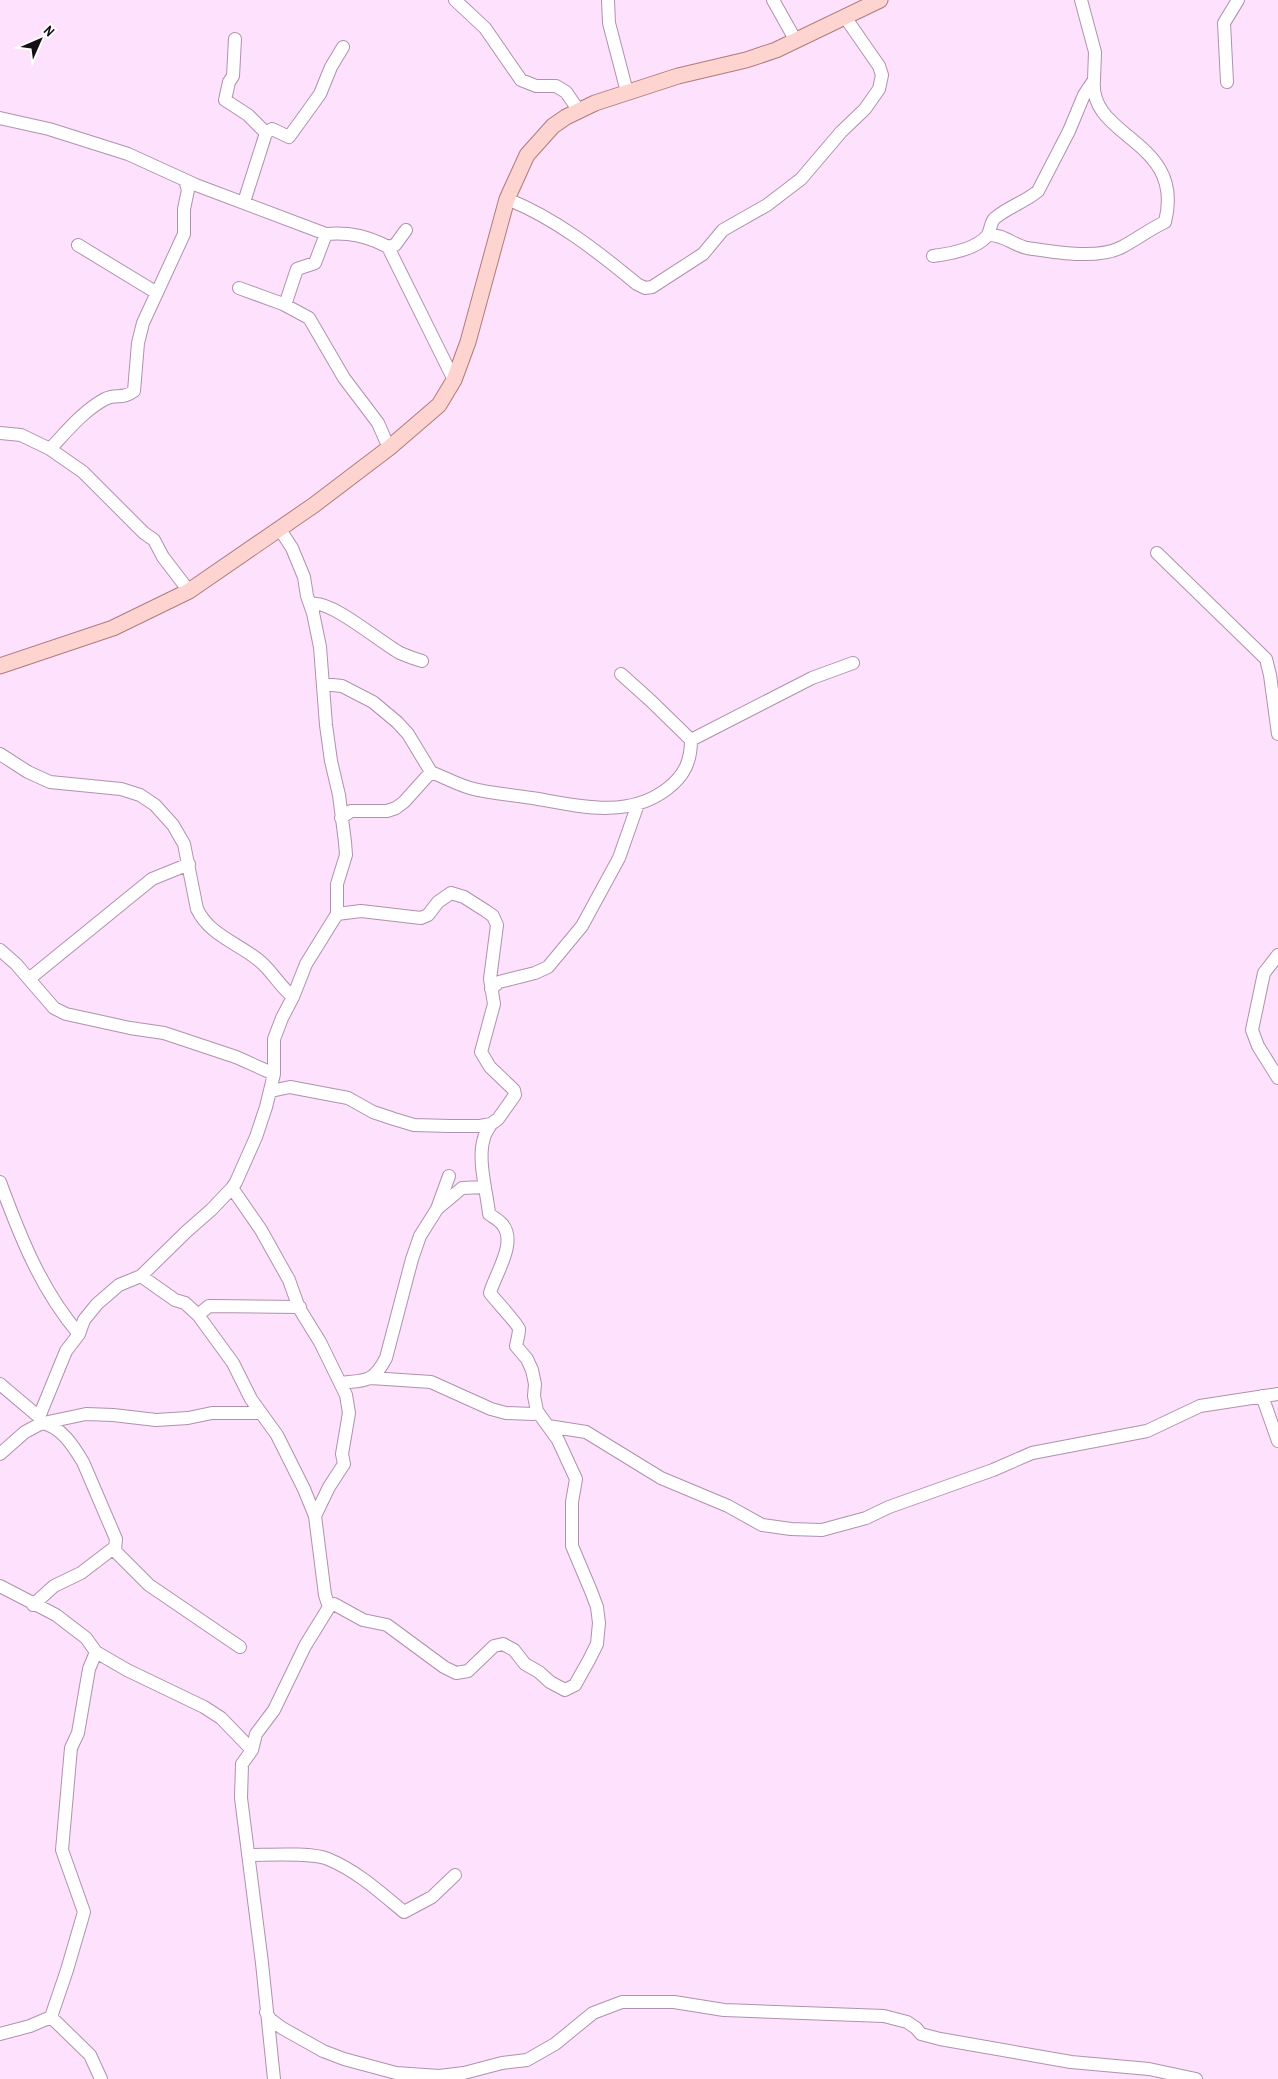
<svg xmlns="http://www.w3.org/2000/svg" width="1278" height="2079" font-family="'Archivo Narrow',sans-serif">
  <rect width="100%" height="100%" fill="#fee1fd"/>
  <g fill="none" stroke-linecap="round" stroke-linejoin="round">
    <!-- minor casing -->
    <g stroke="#ae92ad" stroke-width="14">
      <path id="minor" d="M455,0L485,28L521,80L536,86H556L566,92L579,111
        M608,0L609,23L627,92
        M773,0L796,41
        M235,39L233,76L229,82L225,100L248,115L266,133
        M1227,82L1224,23L1238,0
        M0,118L49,129L128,154L196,185L326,234C350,232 367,236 388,247L395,245L406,230
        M507,199C555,218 597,251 637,284L645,288L652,287L703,254L723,230L767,205L801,179L841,132L865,109L879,89L882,75L879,66L845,17
        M244,202L266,133L272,129L289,137L320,94L331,67L343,47
        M988,235C1003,234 1013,245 1027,248C1054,252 1097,260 1122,247C1137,239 1150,229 1165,222C1186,139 1088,139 1094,80
        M78,245L157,293
        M388,247L454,380
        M933,256C949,254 976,249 987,236C991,231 990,222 995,218C1008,207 1025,202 1038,191L1069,131L1084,95L1094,80L1095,52L1081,0
        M239,288L283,304L309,318L344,378L378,423L389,448
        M285,305L297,269L315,263L326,234
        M0,433L21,435L50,449L83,472L144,533L154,540L163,557L189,591
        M50,449C67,431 83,411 105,399C116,393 122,400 134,391L138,343L143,323L184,234V209L188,190L185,180
        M1157,553L1266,659L1270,675L1278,734
        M313,613V604C332,601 380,642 400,653C407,656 415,659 422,661
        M323,684L342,686L373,702L397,722L408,734L431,772
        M691,740L812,678L853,663
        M0,754L28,772L50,782L121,789L140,795L155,805L173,825L184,844L197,909C211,938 243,944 264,965C275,976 280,986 293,997
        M341,818L351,811H387L396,808L404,802L431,772C444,777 456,784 470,788C492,794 515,795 538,799C582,807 629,818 667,789C684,776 691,762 691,740L651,701L621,674
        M0,950L16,964L54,1008L66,1014L130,1028L164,1033L236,1057L274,1074
        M1278,955L1264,973L1252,1030L1258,1046L1278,1078
        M29,979L152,879L189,864
        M491,989L499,982L535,973L548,967L582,926L619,858L638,804
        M271,1091L290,1087L348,1098L373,1112L394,1119L414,1125L450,1126H480L491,1124L498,1119L515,1095L514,1090L490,1067L481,1052L494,1004L490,979L497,925L493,916L486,911L464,897L451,893L438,902L428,915L421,918L361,911L337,914
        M0,1182C20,1236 41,1290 79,1334
        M232,1188L261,1230L289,1280L299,1308L320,1342L346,1395L349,1413L342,1454L344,1464L329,1487L315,1516
        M437,1209L462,1188L485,1187
        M141,1276L175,1300L185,1303L198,1315L233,1363L251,1399L277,1435L304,1489L315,1516L325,1595L329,1607L305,1646L274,1710L256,1734L252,1750
        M198,1315L209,1306L300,1307
        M371,1378L431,1382L491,1409L506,1413L533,1414L537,1411L534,1396L535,1384L532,1370L527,1359L516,1346C517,1341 519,1334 519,1329C518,1324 495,1300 490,1293C495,1274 518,1242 502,1224C499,1220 493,1217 489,1214C487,1192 477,1160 484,1138C485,1133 489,1128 491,1124
        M340,1383C366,1380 373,1383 386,1358L412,1259L420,1236L437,1209L449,1176
        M0,1384L39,1417
        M1262,1396L1278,1441
        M47,1424L48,1422L86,1414L113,1415L156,1420L188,1418L212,1413H260
        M548,1426L586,1432L661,1478L728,1506L762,1525L791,1529L822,1530L866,1518L889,1507L993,1470L1032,1453L1147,1431L1200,1406L1278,1394
        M0,1454L25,1432L42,1423L39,1417L66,1351L79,1334L84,1320L97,1304L119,1285L141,1276L187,1231L211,1210L232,1188L236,1182L256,1137L266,1107L274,1074V1039L282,1018L293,997L306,964L337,914V884L346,855L345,842L339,795L331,761L326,725L320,647L313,613L307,596L304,577L292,548L279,528
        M116,1539L115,1551L149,1585L240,1647
        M0,1586L56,1615L86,1638L96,1652L127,1670L204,1707L221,1718L252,1750L242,1764L241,1798L262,1963L274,2079
        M33,1605L54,1586L81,1573L115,1547L116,1539L83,1462C74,1447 61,1426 42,1423
        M329,1607L334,1604L363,1620L387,1625L444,1667L456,1673L468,1671L494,1646L503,1644L514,1650L525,1664L539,1672L550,1682L565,1690L575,1685L589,1660L597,1644L599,1623L597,1607L591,1591L572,1546V1502L576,1479L558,1440L537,1411
        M248,1855C268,1855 311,1852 328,1859C357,1871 380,1892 404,1912L432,1897L455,1875
        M266,2012L270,2019L282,2028L323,2051L344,2059L396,2073L439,2076L464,2073L502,2063L527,2060L555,2044L593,2013L622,2002H674L724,2010L884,2016L907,2022L916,2028L921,2034L940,2039L1071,2062L1149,2069L1196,2079
        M51,2017L90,2055L101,2079
        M0,2034L30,2026L51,2017L67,1970L84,1912L62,1850L71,1748L78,1733L89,1669L96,1652"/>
    </g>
    <!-- major casing -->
    <g stroke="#ad7c7b" stroke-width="17">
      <path id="major" d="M0,666L113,628L189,591L314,505L389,448L439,405L454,380L468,342L507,199L527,155L553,126L566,117L595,103L678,76L746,60L776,50L880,0"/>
    </g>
    <!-- minor -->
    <use href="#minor" stroke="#fff" stroke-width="12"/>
    <!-- major -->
    <use href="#major" stroke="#fed4d1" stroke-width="15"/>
  </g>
  <!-- north arrow -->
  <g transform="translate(40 40) rotate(45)" stroke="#ffffff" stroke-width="4" paint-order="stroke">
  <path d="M0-4L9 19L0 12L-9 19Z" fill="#160d16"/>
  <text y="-8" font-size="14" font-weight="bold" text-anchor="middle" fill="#160d16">N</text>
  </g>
</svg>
